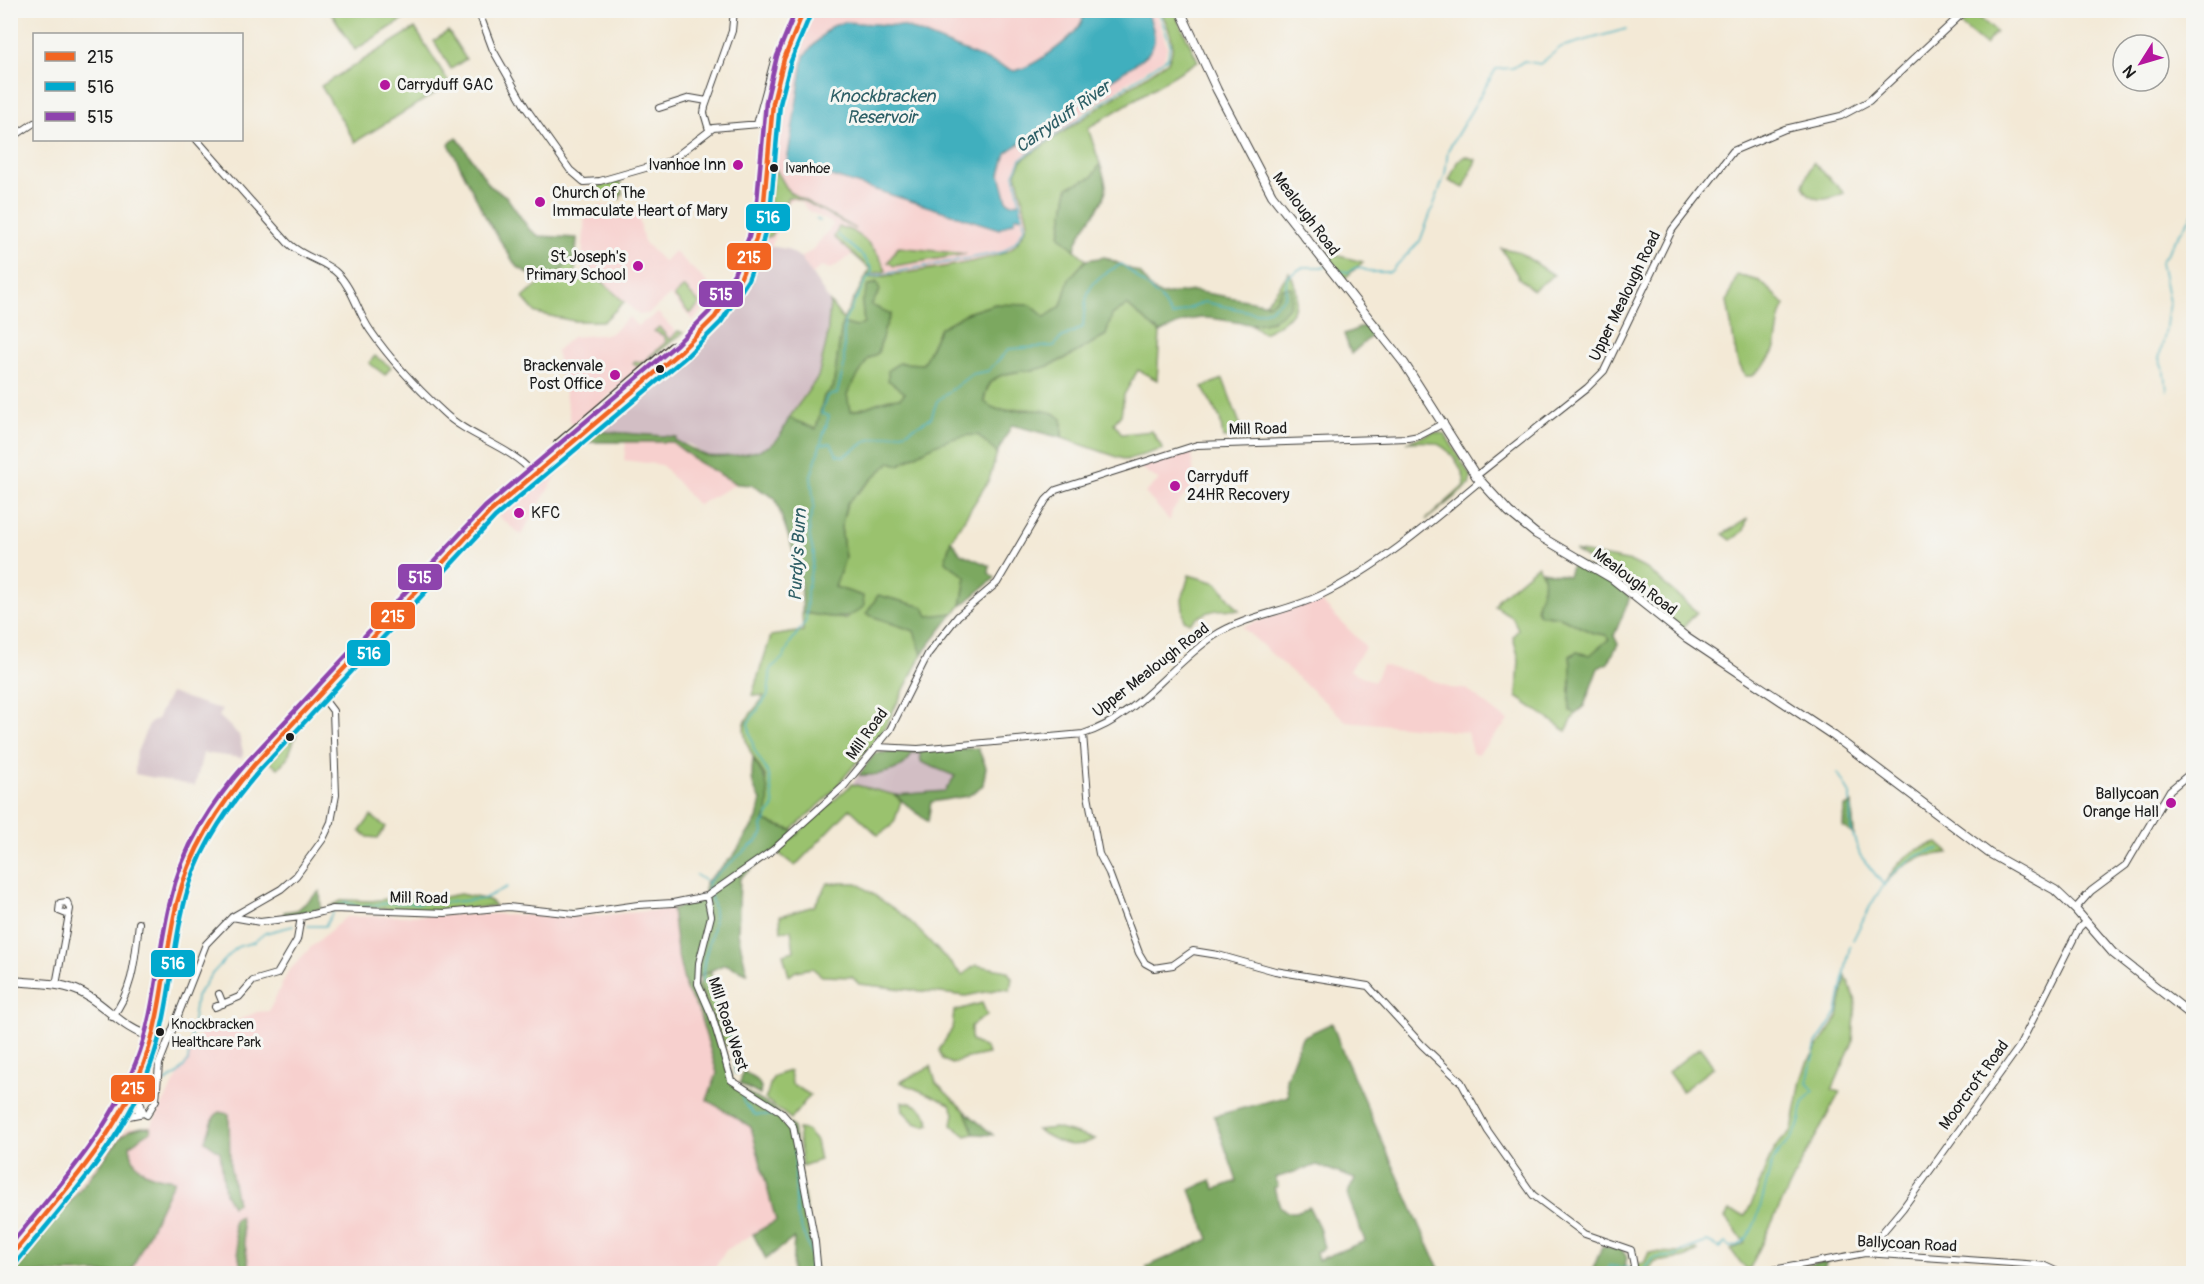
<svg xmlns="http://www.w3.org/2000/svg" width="2204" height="1284" font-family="Pangolin,sans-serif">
  <rect width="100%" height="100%" fill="#f6f6f2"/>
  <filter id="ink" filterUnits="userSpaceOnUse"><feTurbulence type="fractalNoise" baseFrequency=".0167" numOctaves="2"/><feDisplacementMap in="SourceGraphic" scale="12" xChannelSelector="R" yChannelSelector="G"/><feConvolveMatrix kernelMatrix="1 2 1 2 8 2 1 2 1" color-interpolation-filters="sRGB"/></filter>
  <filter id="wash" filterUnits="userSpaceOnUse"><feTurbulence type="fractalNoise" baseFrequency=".008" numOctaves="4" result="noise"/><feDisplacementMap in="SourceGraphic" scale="24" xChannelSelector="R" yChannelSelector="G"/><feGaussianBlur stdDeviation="1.35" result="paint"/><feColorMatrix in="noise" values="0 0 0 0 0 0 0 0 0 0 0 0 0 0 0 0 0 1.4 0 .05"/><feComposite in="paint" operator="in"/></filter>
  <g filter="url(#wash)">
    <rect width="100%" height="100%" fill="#f3e9d6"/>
    <!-- built -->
    <path fill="#f7d0ce" d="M812,11H1156L1167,47L1164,58L1080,115L1099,175L1075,250L1086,260L1079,297L863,436L864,278L870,269L853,254L831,269L821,266L812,275L801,258L812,250L834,224L807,210L802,202L794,200L788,202L771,247L762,245L782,95L799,39Z
      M599,206L614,207L624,214L637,209L644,242L664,262L674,251L713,288L704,302L707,304L693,321L670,295L648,314L639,315L582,262L585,209L595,210Z
      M658,313L679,335L572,428L556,351L572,337L610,334L629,317L637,326Z
      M626,442H672L698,462L737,484L697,505L662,465L624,460Z
      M1191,451L1195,483L1172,511L1170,521L1145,493L1159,480L1138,466Z
      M561,457L564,463L521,535L498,516Z
      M1319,599L1366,647L1349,670L1374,682L1382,665L1412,672L1450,688L1466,689L1508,721L1478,754L1472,753L1467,732L1346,721L1242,627Z
      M672,909L677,951L686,990L699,1012L717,1073L707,1100L751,1127L776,1221L726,1250L712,1273L12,1274L119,1135L129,1128L151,1125L205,1027L221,1030L224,1023L229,1024L257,1012L269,1011L288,972L311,947L346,917L495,914L581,917Z"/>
    <!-- industrial -->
    <path fill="#d2bec4" d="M762,245L787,249L801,258L830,302L827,339L818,377L800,400L784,432L765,449L735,456H707L690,445L674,440L676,437L597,431L683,358L690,359V350L736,301L753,272Z
      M170,693L223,710L219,716L239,735L243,752L242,758L203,753L195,786L135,774L136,754L149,724L157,719Z
      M912,753H920L921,762L955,776L945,791L895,795L852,784L859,775L875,776L910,758Z"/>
    <!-- green -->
    <path fill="#9ac26e" stroke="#5b6f45" stroke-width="1.5" d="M330,11H417L355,50Z
      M1161,11H1174L1198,61L1088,128L1100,164L1093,177L1068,187L1060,235L1086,260L1069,279L1061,306L1045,318L995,304L967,313L940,328L923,364L899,363L888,380L905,393L900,399C883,397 867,410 850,411L846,394L868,359L878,353L884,330L891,315L862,303L864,323L856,327L842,323L833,389L816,430L789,418L818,377L827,339L830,302L843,320L870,269L834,237L839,227C859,229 880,252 886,271L868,275L871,278C897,274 994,262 1011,249C1019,242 1026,231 1028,222L1016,173L1022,160L1168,61C1178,44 1168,28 1161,11Z
      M1973,12L1996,32L1985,45L1961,25Z
      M415,28L450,84L355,142L321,86Z
      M448,31L466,59L451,69L434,41Z
      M1465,156L1476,160L1464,188L1449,181L1457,162Z
      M1813,162L1844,193C1829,200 1811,205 1803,185Z
      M775,168L789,192L856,229C839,222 802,196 788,197L771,236L763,238Z
      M617,180L621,182L622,194L620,195V199L608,192L598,197V186Z
      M898,247L966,254L894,266L888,262Z
      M1501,248L1517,251L1554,275L1533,290L1519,278Z
      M1323,252L1363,262L1344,279Z
      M576,254L575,277L582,278L590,270L624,302L604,321H574L536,313L523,298L546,278L556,276Z
      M1289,272C1307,301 1292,321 1263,333L1252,325L1273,321L1277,297L1269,304L1264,303C1273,297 1283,281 1289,272Z
      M1737,275L1760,281L1785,305C1777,319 1779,332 1775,347C1772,359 1761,368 1752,376H1745L1737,360L1727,301Z
      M684,287L700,304L690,314L674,296Z
      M1127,305L1160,333L1157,380L1138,370L1124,395L1121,415L1114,423L1122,434L1152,431L1163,449L1126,460L1062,438V419C1050,416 1036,409 1024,409C1008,408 997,415 984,402C988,366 1017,375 1042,368C1064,362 1086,346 1106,335L1112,315Z
      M659,327L670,340L678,331L683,333L638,367L633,363L635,361L643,362L666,342L664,336L654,331Z
      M375,356L391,367L385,375L369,363Z
      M1223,379L1245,437L1223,438L1220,418L1202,387Z
      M1434,432L1445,434L1471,477L1469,485L1426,520L1465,485C1464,469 1449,445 1431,442C1424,441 1415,442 1407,442Z
      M961,435H978L997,453L989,480L951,540L945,561L966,577L961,606L954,613L890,623L915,631L922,654L883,731L826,799L792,830L764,821L766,777C757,765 737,734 747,719C752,711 759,705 764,696L752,695L771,636L803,631L802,613L846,619L862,596L835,587L845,558L841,527L847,503L890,462L899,465L934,445Z
      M1747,519L1744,531L1731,540L1723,534Z
      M1575,551L1632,562L1648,570L1697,612L1681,630L1603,568Z
      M1538,565L1546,583L1536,608L1538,614L1560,617L1593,633L1606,635L1609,639L1590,656L1577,652L1570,656C1573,675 1568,693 1570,711L1576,713L1566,731L1517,697L1519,659L1513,637L1518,629L1512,617L1495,606L1499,598Z
      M1189,575L1217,583L1239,610C1219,608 1206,610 1190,623L1184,620L1182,599Z
      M297,732L288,757L278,768L269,762Z
      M852,784L895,795L901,801L895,820L890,827L878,835L850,809L795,866L777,852Z
      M371,816L386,827L378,838L368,837L360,831Z
      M1938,843L1949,853L1925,856L1903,866L1885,883C1899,859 1911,849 1938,843Z
      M828,883H857L907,918L962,975L976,965L1007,971L1012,978L1010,990L1000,989L966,996L859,984L852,977L822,976L812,968L796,971L789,976L783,954L794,951L791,930L781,931L780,916L814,906Z
      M460,894L489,900L495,906L442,911L331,906L343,900L371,901L412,896L434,899Z
      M711,972C713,997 728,1019 734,1044L726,1046L700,986V976Z
      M1846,976L1856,1001L1853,1042L1832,1090L1840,1092L1799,1167L1748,1272L1731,1250L1745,1243L1725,1218L1730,1211L1745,1216C1764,1184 1762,1156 1792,1130L1801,1080L1807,1063L1838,1017Z
      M982,1003L987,1015L971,1026V1041L986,1048L988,1054L963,1059L952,1064L943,1060L939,1050L952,1029L954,1011Z
      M1700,1047L1714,1067L1682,1091L1668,1072Z
      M931,1066L936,1083L965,1111L974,1134L966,1136L952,1125L954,1113L950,1104L900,1082Z
      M790,1071L792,1084L810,1095L791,1119L765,1099C774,1080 765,1077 790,1071Z
      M902,1102C916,1102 927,1110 930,1124L925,1126L915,1123L903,1111Z
      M1055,1128L1095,1139C1070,1151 1060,1143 1037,1130Z
      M798,1129L806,1130L816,1141L820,1160L802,1166Z
      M2193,1147V1175L2182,1169Z
      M1696,1249L1698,1251L1685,1258L1655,1262L1647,1273L1637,1272V1264L1644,1263L1649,1252L1687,1253Z"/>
    <!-- forest -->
    <path fill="#7ba861" stroke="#4c623e" stroke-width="1.5" fill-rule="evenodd" d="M457,137L490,186L506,196L529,229L539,236L577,238L576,254L556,276L531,275L516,266L486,218L449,144Z
      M1100,164C1102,171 1106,180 1106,187C1106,207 1078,227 1075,250L1060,236L1068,187L1092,177Z
      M1105,257L1141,274L1150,288L1161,295L1194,291L1269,304L1277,297L1282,288L1292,287C1294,299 1291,307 1281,315C1256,333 1231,318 1204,318C1189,318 1174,326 1160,333L1127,305L1112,315L1106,335C1086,346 1065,361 1042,368C1017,375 988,366 984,401C1004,423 1040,398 1062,419V438L1012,425L997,453L978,435C948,435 924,450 899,465L890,462L847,503L841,527L845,558L835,587L863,596L864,606C846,625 826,615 802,613C805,575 787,533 775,498L752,485L737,484L698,462L672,442H586L597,431L676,437L675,440C680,443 703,455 708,456C724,458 763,453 775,442C783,434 784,427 789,418L816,429L824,396L833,388L842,323L856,327L864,323L862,303L868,286L877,282L880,291L871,305L891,314L884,330L878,353L868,359L847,394L850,411C868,410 883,397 900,398L905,393L888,380V370L899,363L923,364L940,328L967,313L995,304L1031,305L1045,317L1061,306L1069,279L1086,260Z
      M1370,324L1376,332L1351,354L1344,334Z
      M951,540L960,553L990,566L989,573L995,578L961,606L966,577L945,561Z
      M1573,560L1595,571L1630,597L1614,636L1618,644L1608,663L1598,668L1584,706L1576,713L1570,711C1568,693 1573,675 1570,656L1577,652L1590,655L1609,639L1606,635L1593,633L1560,617L1538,614C1534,598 1548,590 1542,571L1568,576Z
      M878,595L924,607L928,616L954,613L922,654L914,631L866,614Z
      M978,748L986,767L983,785L968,796L931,802L928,822L895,795L945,791L955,776L921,762L920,753H912C906,772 875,776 859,775L875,753Z
      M753,759C768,779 773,797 764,821L799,833L740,878L738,933L747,973L725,964L695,978L721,1041L733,1084L773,1108L793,1127L816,1273H792L794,1238L766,1259L753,1234L776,1221L751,1127L707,1100L717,1073L699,1012L686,990L677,951L672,909L705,899V883L734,855L757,819L761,800C751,787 751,776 753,759Z
      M1852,803L1854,835L1843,827L1844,808Z
      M320,891L321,909L284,916V912L297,910Z
      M1332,1023L1343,1053L1441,1273H1151L1146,1267L1209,1239L1190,1190L1211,1180L1215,1189L1237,1181L1214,1116L1288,1096L1286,1079L1302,1037ZM1317,1165L1355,1179L1347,1194L1365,1241L1318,1260L1316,1252L1324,1248L1319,1227L1309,1207L1296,1212H1286L1280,1207L1274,1188L1278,1186L1275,1178Z
      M743,1071L757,1080L761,1087L760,1095L740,1084Z
      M965,1111L993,1135L974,1134Z
      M219,1112L229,1114L230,1165L237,1203L232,1206L225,1194L220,1152L205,1141L214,1117Z
      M142,1127H150L151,1131L130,1145C132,1172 151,1177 174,1180L130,1273H14L121,1137L130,1130Z
      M240,1216L250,1273H242L233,1224L234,1219Z
      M1602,1246L1621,1249L1627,1257L1623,1273L1591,1274Z
      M1827,1261L1822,1273H1777Z"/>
    <!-- water -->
    <path fill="#41afbe" stroke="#2e666d" stroke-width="1.5" d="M1080,11H1147C1154,30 1161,45 1142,59L1006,153L1000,174L1007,201L1012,204L1020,202L1023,216L1015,217V221L999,229L787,162L804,56L830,27L845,22L903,26L1014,71C1033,67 1078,37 1083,18Z"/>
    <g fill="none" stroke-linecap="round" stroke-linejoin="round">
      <!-- stream -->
      <path stroke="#41afbe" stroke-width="1.5" d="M2188,150L2194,155
        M1021,207L1014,174L1021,159L1168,57L1170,43L1158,10
        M816,219L820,221
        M838,235L863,256L872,269L871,276
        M1335,270L1348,272L1357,267L1372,272H1390L1420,241L1445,175L1448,150L1496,69L1513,68L1524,61L1540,64L1561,47L1626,29
        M2191,286L2194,284
        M2167,391L2165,373L2159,359L2165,334L2169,302L2161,262L2194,212
        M823,444L831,443L837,455L844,456L869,440L906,432L931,418L937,401L972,374L988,371L1009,349L1054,346L1061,338L1083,327C1086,290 1087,281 1122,264L1160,298L1172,316L1204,302L1256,313L1269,310L1285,297L1287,277L1303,267H1325
        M1838,773L1850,794L1851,829L1860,855L1883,884
        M696,875L708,883
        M708,891V883L711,879L759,839L763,833L762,826L774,806L769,775L754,749L748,723L768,695L771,668L784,657L790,643L806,621L807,591L814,555L810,539L809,523L814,506L811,476L829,416L821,413L827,396L837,394L844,366V322L868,277L1003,252L1016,241L1025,227L1022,212
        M710,895C723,926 701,949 703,979L730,1039L735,1074
        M339,906L345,902L359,907L390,903H440L483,899L507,887
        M308,926H325L333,912
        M1853,940C1873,900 1891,858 1939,849
        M165,1082L178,1074L188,1061L196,997L211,975L237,947L254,942L265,933L293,926
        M742,1097L744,1103L755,1115H776L785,1122
        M795,1151C795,1171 795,1193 797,1214C800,1233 818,1253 808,1274
        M1635,1269L1642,1272L1653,1258L1677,1256L1682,1251L1707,1242L1720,1248L1725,1243L1730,1247C1759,1246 1763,1185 1773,1161C1778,1150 1790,1142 1796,1131C1806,1113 1794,1108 1814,1091L1807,1083L1816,1044L1837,1013L1850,946
        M1607,1274L1609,1266L1631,1268"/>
    </g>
  </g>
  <g filter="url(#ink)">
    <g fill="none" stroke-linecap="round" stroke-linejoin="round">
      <!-- minor casing -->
      <g stroke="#3c3b38" stroke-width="8">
        <path id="minor" d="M478,10L493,50L526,108L570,170L584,182L600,181L670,161L713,128L771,123
          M659,108L690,98L707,101
          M757,124L774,61L784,59
          M709,130L704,113L705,107L732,31L734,10
          M10,139L34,123
          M197,140L288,243C305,259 325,260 338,274C353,289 358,313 370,330C390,359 417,388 443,412C470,438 508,445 533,473
          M1476,476L1587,388L1604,371L1672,230L1733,151L1785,129L1841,116L1869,101L1966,10
          M1083,734L1088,795L1099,854L1109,873L1139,953L1145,963L1154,968L1173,965L1193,951L1218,955L1275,971L1368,986L1422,1045L1461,1082L1488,1131L1533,1195L1585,1234L1631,1250L1634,1266L1631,1274
          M877,747L918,749L1083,734C1137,718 1169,666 1214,636C1246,615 1287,612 1321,595C1379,567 1431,522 1480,481
          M707,896L711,916L699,963L698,984L712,1016L731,1080L781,1112L793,1126L815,1242L818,1274
          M2075,909L2091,891L2126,865L2170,790L2194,770
          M232,917L260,922L301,917L333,909L445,913L508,907L575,914L638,905L673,903L707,896L773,850L844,786L890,730L928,654L958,616L997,583L1046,500L1056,490L1197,445L1408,438L1419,436L1444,423
          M56,985L70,909L67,902L60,903L59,911L69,915
          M219,994L223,1004
          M215,1007L239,997L253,981L277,974L297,940L301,917
          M112,1017C134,989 135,957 139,923
          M135,1087L143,1111
          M127,1103L147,1115L156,1100L159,1064L206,944L232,917L281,889L296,876L323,839L331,822L336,795L333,711L320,694
          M117,1123L129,1116L144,1113
          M1865,1253L1903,1208L2019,1047L2079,928L2086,921
          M1751,1274L1865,1253L2026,1264L2045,1266L2062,1274"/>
      </g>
      <!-- tertiary casing -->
      <g stroke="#3c3b38" stroke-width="10">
        <path id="tertiary" d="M1180,10L1217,90L1272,195L1404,363L1476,476L1509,512L1536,534L1613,579L1687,638L1834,736L1989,853L2055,890L2075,909L2113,953L2194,1017
          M10,981C32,983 56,982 76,990C104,1001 121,1030 153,1037"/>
      </g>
      <!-- trunk casing -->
      <g stroke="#3c3b38" stroke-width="13">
        <path id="trunk" d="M559,445L673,348
          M10,1258C58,1197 118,1137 144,1063C163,1012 165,956 177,903C189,850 218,805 254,765L490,512L682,350L715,317L741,277L756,239L764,202L773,103L784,59L804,10"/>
      </g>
      <!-- minor -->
      <use href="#minor" stroke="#fff" stroke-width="6"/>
      <!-- tertiary -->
      <use href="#tertiary" stroke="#fff" stroke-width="8"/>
      <!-- trunk -->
      <use href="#trunk" stroke="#fcbd6f" stroke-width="10"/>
      <!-- bus-1 casing -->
      <g stroke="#f6f6f2" stroke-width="9">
        <path id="bus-1" d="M10,1257C60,1196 116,1138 144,1063C163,1011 164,956 177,903C190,850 219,806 254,765L490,512L682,350L715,317L741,277L756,239L764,202L773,103L784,59L804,10"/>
      </g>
      <!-- bus-2 casing -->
      <g stroke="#f6f6f2" stroke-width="9">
        <path id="bus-2" d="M16,1263C66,1201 124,1141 151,1064C172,1007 171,944 189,886C203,842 230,805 260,770L495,517L687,356L721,322L748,280L763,241L771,203L780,104L791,61L811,13"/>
      </g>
      <!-- bus-3 casing -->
      <g stroke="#f6f6f2" stroke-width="9">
        <path id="bus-3" d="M10,1245C57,1188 109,1132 136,1062C156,1011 157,955 170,902C182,847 212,802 249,760L485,507L677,344L709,312L734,274L749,237L757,201L766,102L777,56L796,10"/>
      </g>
      <!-- bus-1 -->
      <use href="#bus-1" stroke="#f26522" stroke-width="4.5"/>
      <!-- bus-2 -->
      <use href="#bus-2" stroke="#00a9ce" stroke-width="4.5"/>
      <!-- bus-3 -->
      <use href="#bus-3" stroke="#8e44ad" stroke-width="4.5"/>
    </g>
  </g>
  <!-- markers -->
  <g fill="#b5179e" stroke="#f6f6f2" stroke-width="2">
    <circle cx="385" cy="85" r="6"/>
    <circle cx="738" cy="165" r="6"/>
    <circle cx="540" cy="202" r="6"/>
    <circle cx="638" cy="266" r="6"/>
    <circle cx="615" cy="375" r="6"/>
    <circle cx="1175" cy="486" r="6"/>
    <circle cx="519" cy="513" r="6"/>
    <circle cx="2171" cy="803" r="6"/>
  </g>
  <g fill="#1c1c1c" stroke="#f6f6f2" stroke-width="2">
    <circle cx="774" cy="168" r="5"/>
    <circle cx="660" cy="369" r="5"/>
    <circle cx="290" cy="737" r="5"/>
    <circle cx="160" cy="1032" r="5"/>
  </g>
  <g text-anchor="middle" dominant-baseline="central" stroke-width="6" stroke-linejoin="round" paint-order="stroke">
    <!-- bus labels -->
    <g font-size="14" fill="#1c1c1c" stroke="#f6f6f2" text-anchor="start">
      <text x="785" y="168">Ivanhoe</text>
      <text x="171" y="1024">Knockbracken<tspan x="171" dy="18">Healthcare Park</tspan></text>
    </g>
    <!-- poi labels -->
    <g font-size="16" fill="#1c1c1c" stroke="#f6f6f2" text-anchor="start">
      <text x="397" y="85">Carryduff GAC</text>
      <text x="726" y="165" text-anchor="end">Ivanhoe Inn</text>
      <text x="552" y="193">Church of The<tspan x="552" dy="18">Immaculate Heart of Mary</tspan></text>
      <text x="626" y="257" text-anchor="end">St Joseph's<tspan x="626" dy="18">Primary School</tspan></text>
      <text x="603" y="366" text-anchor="end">Brackenvale<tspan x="603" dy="18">Post Office</tspan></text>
      <text x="1187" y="477">Carryduff<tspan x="1187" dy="18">24HR Recovery</tspan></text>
      <text x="531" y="513">KFC</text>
      <text x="2159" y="794" text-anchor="end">Ballycoan<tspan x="2159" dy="18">Orange Hall</tspan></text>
    </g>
    <!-- street labels -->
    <g font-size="16" fill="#1c1c1c" stroke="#f6f6f2">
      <text transform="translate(1306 214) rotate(53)">Mealough Road</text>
      <text transform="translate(1625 296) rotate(-64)">Upper Mealough Road</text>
      <text transform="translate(1258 429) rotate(-1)">Mill Road</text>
      <text transform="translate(1635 582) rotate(37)">Mealough Road</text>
      <text transform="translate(1151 670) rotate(-38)">Upper Mealough Road</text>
      <text transform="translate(867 734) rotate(-54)">Mill Road</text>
      <text transform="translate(419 898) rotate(1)">Mill Road</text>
      <text transform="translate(728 1024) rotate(72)">Mill Road West</text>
      <text transform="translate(1974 1085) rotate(-54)">Moorcroft Road</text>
      <text transform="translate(1907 1244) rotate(3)">Ballycoan Road</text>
    </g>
    <!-- water labels -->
    <g font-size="18" font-style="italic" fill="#2d5e65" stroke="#f6f6f2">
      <text x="882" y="96">Knockbracken<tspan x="882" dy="21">Reservoir</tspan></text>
      <text transform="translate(1063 117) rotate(-35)">Carryduff River</text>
      <text transform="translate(798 555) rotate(-87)">Purdy's Burn</text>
    </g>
  </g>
  <g stroke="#f6f6f2" stroke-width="2">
    <rect x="745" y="203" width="46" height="29" rx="6" fill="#00a9ce"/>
    <rect x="726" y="242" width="46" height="29" rx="6" fill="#f26522"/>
    <rect x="698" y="280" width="46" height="28" rx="6" fill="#8e44ad"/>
    <rect x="397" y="563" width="46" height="28" rx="6" fill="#8e44ad"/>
    <rect x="370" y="601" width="46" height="29" rx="6" fill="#f26522"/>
    <rect x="346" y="639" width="45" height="28" rx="6" fill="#00a9ce"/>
    <rect x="150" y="949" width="46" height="29" rx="6" fill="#00a9ce"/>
    <rect x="110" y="1074" width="46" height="29" rx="6" fill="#f26522"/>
  </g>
  <g font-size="16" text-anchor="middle" font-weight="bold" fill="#fff">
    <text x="768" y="223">516</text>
    <text x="749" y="263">215</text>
    <text x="721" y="300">515</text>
    <text x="420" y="583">515</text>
    <text x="393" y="622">215</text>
    <text x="369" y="659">516</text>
    <text x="173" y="969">516</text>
    <text x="133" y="1094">215</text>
  </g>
  <!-- margin -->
  <rect width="2204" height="1284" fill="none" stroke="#f6f6f2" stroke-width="36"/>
  <!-- legend -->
  <rect x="33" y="33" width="210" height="108" fill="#f6f6f2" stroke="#9f9f9c" stroke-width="1.5"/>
  <rect x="45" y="52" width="30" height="9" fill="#f26522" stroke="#9f9f9c" stroke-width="1.5"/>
  <text x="87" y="63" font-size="18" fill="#1c1c1c">215</text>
  <rect x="45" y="82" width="30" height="9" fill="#00a9ce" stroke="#9f9f9c" stroke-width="1.5"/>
  <text x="87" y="93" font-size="18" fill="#1c1c1c">516</text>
  <rect x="45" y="112" width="30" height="9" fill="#8e44ad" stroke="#9f9f9c" stroke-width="1.5"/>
  <text x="87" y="123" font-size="18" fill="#1c1c1c">515</text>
  <!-- north arrow -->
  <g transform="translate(2141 63) rotate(233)"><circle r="28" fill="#f6f6f2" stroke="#9f9f9c" stroke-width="1.5"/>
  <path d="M0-4.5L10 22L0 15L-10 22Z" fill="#b5179e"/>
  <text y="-9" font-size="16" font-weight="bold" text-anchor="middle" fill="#1c1c1c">N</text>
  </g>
</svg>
